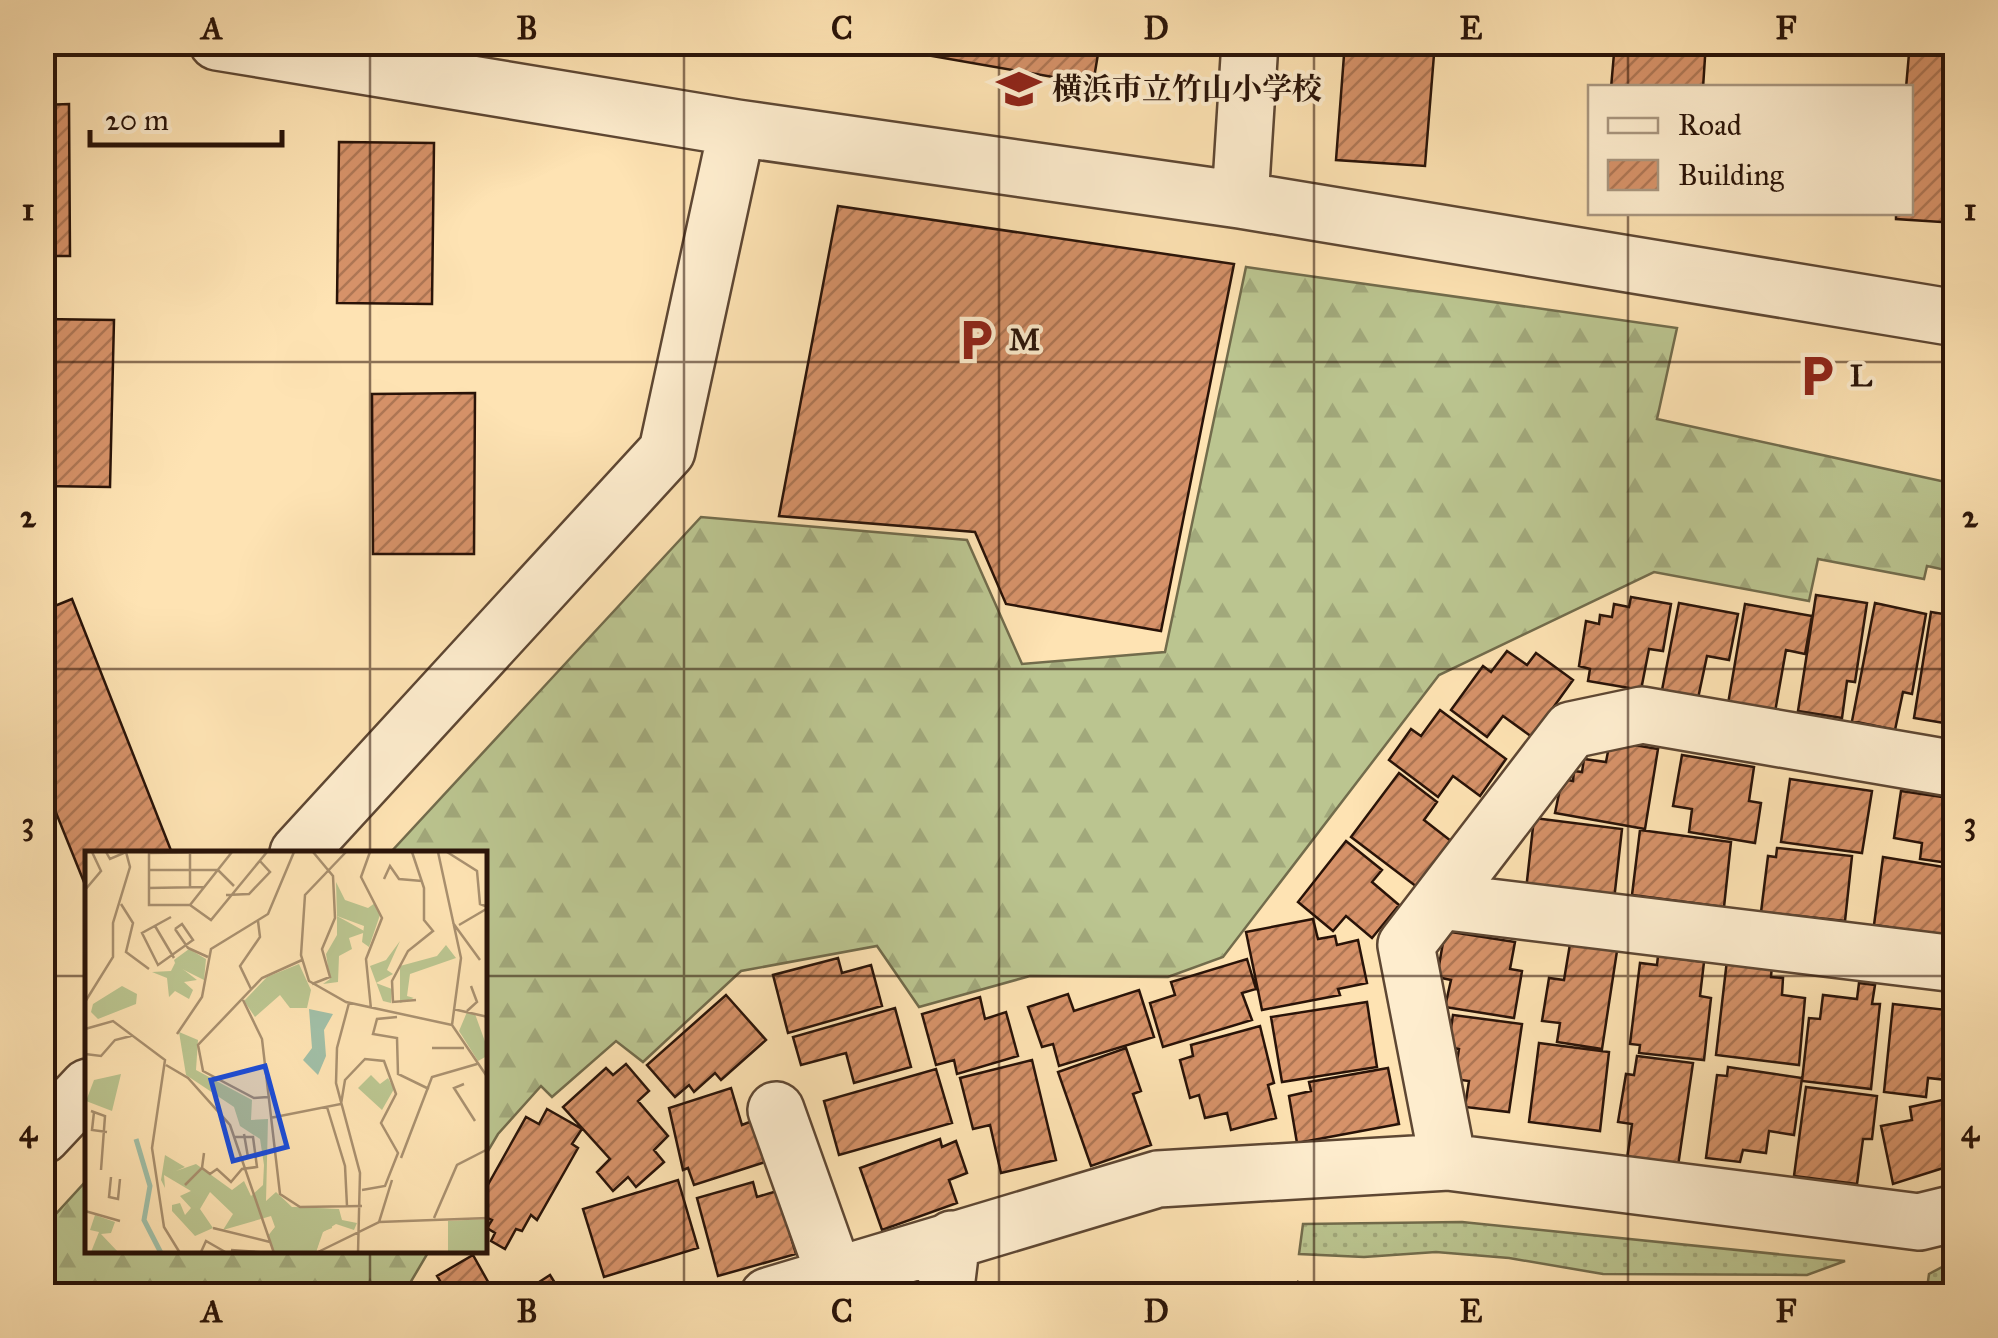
<svg xmlns="http://www.w3.org/2000/svg" width="1998" height="1338" font-family="'IM FELL Great Primer','Noto Serif JP',serif">
  <defs>
    <pattern id="grass-dots" width="8" height="8" patternUnits="userSpaceOnUse" patternTransform="scale(2.5)"><rect width="8" height="8" fill="#bbc590"/><path d="M2 2h.1M6 6h.1" fill="none" stroke="#a1a87b" stroke-width="1.8" stroke-linecap="round"/></pattern>
    <pattern id="forest-firs" width="22" height="20" patternUnits="userSpaceOnUse" patternTransform="scale(2.5)"><rect width="22" height="20" fill="#bbc590"/><path d="M5 1l3.5 6h-7zM16 11l3.5 6h-7z" fill="#a1a87b"/></pattern>
    <pattern id="building-hatch" width="6" height="6" patternUnits="userSpaceOnUse" patternTransform="scale(2.5)"><rect width="6" height="6" fill="#d69269"/><path d="M-1 1l2-2M0 6l6-6M5 7l2-2" fill="none" stroke="#ae7654"/></pattern>
  </defs>
  <rect width="100%" height="100%" fill="#fee3b3"/>
  <filter id="stains"><feTurbulence type="fractalNoise" baseFrequency=".002" numOctaves="4"/><feColorMatrix values="0 0 0 0 .2 0 0 0 0 .09 0 0 0 0 .02 0 0 0 .5 -.17"/></filter>
  <radialGradient id="worn" r=".72"><stop offset=".6" stop-color="#630" stop-opacity="0"/><stop offset="1" stop-color="#630" stop-opacity=".3"/></radialGradient>
  <!-- grass -->
  <path fill="url(#grass-dots)" stroke="#726c4c" stroke-width="2.5" d="M1462,1222L1845,1261L1807,1275L1603,1274L1509,1258L1436,1252L1364,1257L1299,1254L1303,1224Z
    M1955,1260V1295H1926L1929,1274Z"/>
  <!-- forest -->
  <path fill="url(#forest-firs)" stroke="#726c4c" stroke-width="2.5" d="M1246,267L1677,328L1657,419L1955,484V572L1927,566L1924,579L1818,559L1809,601L1654,572L1439,675L1223,957L1168,977L1030,976L919,1007L877,946L741,971L643,1062L616,1041L552,1097L541,1086L498,1134L485,1156V853H390L701,517L967,540L1022,664L1165,652Z
    M87,1180L88,1250L429,1251L403,1295H43V1228Z"/>
  <!-- building -->
  <path fill="url(#building-hatch)" stroke="#291308" stroke-width="2.5" d="M852,42H1100L1093,84Z
    M1345,42H1435L1425,166L1336,160Z
    M1615,42H1706L1703,88H1611Z
    M1910,42H1956V223L1896,219V212H1910V88H1906Z
    M69,104L70,256H42V105Z
    M339,142L434,143L432,304L337,303Z
    M838,206L1234,264L1161,631L1006,604L975,532L779,516Z
    M42,319L114,320L110,487L42,486Z
    M475,393L474,554H373L372,394Z
    M1816,595L1867,603L1855,682L1847,681L1842,718L1798,711Z
    M1631,597L1671,604L1663,651L1649,649L1641,690L1588,681L1590,669L1579,666L1586,621L1599,624L1600,615L1612,617L1614,604L1629,607Z
    M72,599L172,853H88V892L42,778V611Z
    M1679,603L1738,614L1729,660L1707,656L1697,703L1661,695Z
    M1875,603L1926,614L1912,694L1903,692L1895,730L1852,721Z
    M1745,604L1812,616L1805,654L1786,650L1775,712L1728,704Z
    M1931,612L1956,616V725L1914,718Z
    M1507,651L1527,665L1536,653L1573,680L1532,737L1503,716L1487,737L1451,710L1483,666L1491,672Z
    M1440,710L1506,759L1480,796L1453,776L1438,797L1389,760L1411,729L1421,736Z
    M1610,741L1658,749L1645,829L1555,813L1562,779L1573,781L1574,771L1582,772L1584,759L1606,762Z
    M1682,755L1754,767L1749,801L1761,803L1755,843L1689,832L1692,809L1673,806Z
    M1399,773L1437,802L1424,820L1451,841L1417,887L1351,837Z
    M1790,779L1872,791L1862,853L1781,842Z
    M1901,791L1956,799V864L1920,859L1922,843L1894,838Z
    M1534,818L1622,829L1614,900L1526,890Z
    M1640,830L1731,842L1724,907L1632,895Z
    M1346,841L1382,870L1372,882L1399,905L1372,938L1346,916L1333,931L1298,902Z
    M1777,848L1852,856L1845,921L1761,912L1768,856L1776,857Z
    M1883,857L1956,869V937L1874,925Z
    M1313,919L1318,939L1335,936L1337,945L1358,940L1367,983L1338,989L1340,995L1262,1010L1246,932Z
    M1445,931L1515,942L1510,969L1522,971L1514,1018L1445,1007L1451,980L1437,977Z
    M1570,944L1617,951L1602,1049L1557,1042L1560,1023L1542,1021L1549,978L1564,980Z
    M1658,956L1704,962L1700,996L1711,998L1704,1060L1639,1053L1640,1045L1630,1044L1640,963L1657,965Z
    M838,958L842,973L871,965L882,1006L788,1033L773,975Z
    M1247,959L1256,989L1242,993L1252,1020L1163,1047L1150,1003L1175,995L1171,982Z
    M1727,960L1772,965L1771,977L1783,978L1782,995L1805,998L1799,1065L1716,1055Z
    M1859,983L1875,985L1872,1004H1880L1871,1089L1802,1081L1809,1018L1820,1019L1823,995L1857,999Z
    M1139,990L1154,1037L1059,1066L1053,1044L1042,1047L1028,1007L1068,994L1074,1011Z
    M726,995L766,1040L721,1080L715,1073L694,1092L689,1085L675,1097L647,1065Z
    M980,997L985,1019L1006,1012L1018,1056L957,1074L954,1060L936,1065L922,1014Z
    M1367,1002L1377,1067L1282,1082L1271,1017Z
    M1893,1004L1956,1011V1081L1928,1078L1926,1097L1884,1092Z
    M895,1008L911,1067L854,1083L846,1053L801,1065L793,1037Z
    M1453,1015L1522,1024L1509,1112L1465,1107L1469,1081L1454,1079L1459,1049L1448,1047Z
    M1260,1026L1274,1083L1268,1085L1276,1118L1231,1130L1227,1113L1205,1118L1199,1095L1190,1098L1180,1060L1193,1056L1191,1045Z
    M1539,1043L1609,1052L1600,1131L1529,1122Z
    M1126,1048L1141,1091L1133,1094L1151,1145L1091,1166L1058,1072Z
    M1637,1056L1693,1063L1678,1166L1627,1159L1632,1124L1618,1122L1626,1074L1634,1075Z
    M1032,1060L1056,1160L1001,1173L990,1125L973,1129L960,1078Z
    M626,1064L649,1091L638,1101L668,1136L654,1150L664,1162L636,1187L628,1177L613,1191L597,1172L610,1159L563,1107L606,1068L613,1075Z
    M1728,1067L1802,1078L1794,1135L1769,1131L1766,1153L1743,1150L1740,1162L1706,1158L1717,1075L1727,1076Z
    M1388,1068L1399,1124L1297,1143L1289,1096L1311,1091L1309,1082Z
    M936,1069L952,1123L839,1155L824,1101Z
    M1806,1087L1877,1096L1872,1139H1863L1857,1184L1794,1176Z
    M731,1088L742,1125L752,1121L765,1162L694,1185L688,1168L683,1170L669,1108Z
    M1956,1097V1164L1893,1184L1881,1126L1912,1120L1910,1107Z
    M547,1109L582,1129L572,1144L578,1148L537,1220L531,1215L522,1231L516,1229L505,1249L491,1241L495,1233L487,1228L492,1220L485,1217V1190L526,1117L539,1124Z
    M940,1139L942,1147L956,1141L967,1173L949,1180L957,1203L882,1230L860,1168Z
    M678,1180L698,1248L604,1277L583,1209Z
    M753,1182L757,1197L777,1191L796,1254L718,1276L697,1198Z
    M473,1255L496,1296H449L437,1276Z
    M550,1275L563,1296H524L522,1293Z
    M1298,1282L1347,1293L1346,1296H1295Z"/>
  <g fill="none" stroke-linecap="round" stroke-linejoin="round">
    <!-- minor casing -->
    <g stroke="#5e4733" stroke-width="60">
      <path id="minor" d="M217,42L737,128L1240,200L1956,318
        M1240,200L1250,42
        M298,853L667,451L737,128
        M1440,901L1956,964
        M776,1110L834,1273
        M42,1136L88,1087
        M1448,1162L1406,945L1571,730L1642,715L1956,769
        M768,1296L1158,1179L1448,1162L1919,1222L1956,1213
        M945,1296L952,1239"/>
    </g>
    <!-- minor -->
    <use href="#minor" stroke="#feedce" stroke-width="55"/>
  </g>
  <!-- grid -->
  <path fill="none" stroke="#291308" stroke-width="2.5" stroke-opacity="0.55" d="M370,42V853M684,42V1296M999,42V1296M1314,42V1296M1628,42V88M1628,212V1296M42,362H1956M42,669H1956M42,976H88M485,976H1956M370,1250V1296"/>
  <!-- icons -->
  <defs>
    <g id="school-bare" transform="scale(3.45)"><path d="M0-5L7-2L0 1L-7-2ZM-4 1L0 2.5L4 1V4Q0 6-4 4Z" fill="#8f2418" stroke="#feedce" stroke-width="2.5" paint-order="stroke"/></g>
    <g id="parking-bare" transform="scale(3.45)"><path d="M-3.5-5.5H1a3.5 3.5 0 0 1 0 7H-1V5.5H-3.5ZM-1-3.4V-.6H.8a1.4 1.4 0 0 0 0-2.8Z" fill="#8f2418" stroke="#feedce" stroke-width="2.5" paint-order="stroke"/></g>
  </defs>
  <g fill-rule="evenodd">
    <use href="#school-bare" x="1019" y="89"/>
    <use href="#parking-bare" x="976" y="340"/>
    <use href="#parking-bare" x="1817" y="376"/>
  </g>
  <g text-anchor="middle" dominant-baseline="central" stroke-width="8" stroke-linejoin="round" paint-order="stroke">
    <!-- poi labels -->
    <g font-size="30" font-weight="bold" fill="#291308" stroke="#feedce" text-anchor="start">
      <text x="1052" y="89">横浜市立竹山小学校</text>
      <text x="1009" y="340">M</text>
      <text x="1850" y="376">L</text>
    </g>
  </g>
  <!-- overview -->
  <g transform="translate(85 851)">
    <rect width="402" height="402" fill="#fee3b3"/>
    <path d="M252,65L281,81L264,87L267,98L254,105L253,131L238,133L245,128L241,103L252,84ZM315,90L302,119L308,123L291,132L307,138L306,152L298,150L285,115L301,109ZM361,94L371,107L325,123L322,145L329,147L315,152V115L352,105ZM90,112L112,129L99,131L108,139L104,148L90,140L84,146L82,127L67,121L86,120ZM37,135L52,143L51,153L13,168L6,161L8,153ZM382,161L390,163L402,196V205L393,210L374,180ZM94,181L113,189L111,219L167,249L166,269L183,268L181,350L191,341L207,356L254,358L257,369L272,372L269,379L251,373L238,381L231,401L183,385L190,376L186,365L138,379L148,363L125,341L115,358L128,377L110,385L87,360V354L95,352L100,364L106,357L95,345L106,340L79,324L80,337L76,329L80,304L100,316L91,320L111,313L147,339L159,330L166,345L178,334L179,314L175,288L155,275L149,256L101,224ZM36,223L27,260L1,250L9,229ZM10,364L30,371L26,382L16,383L34,402L6,401L14,381L5,379ZM401,368L402,402H363V370Z" fill="#bbc590"/>
    <path d="M251,31L260,49L283,57L290,52L295,64L284,96L277,91L279,75L252,65ZM104,98L121,108L119,129L91,115L89,109ZM214,113L226,139L222,157H205L195,144L170,166L159,150L182,126ZM286,224L295,233L303,227L309,238L297,259L273,237ZM207,356L245,358L247,377L237,381L231,401L189,402L183,385Z" fill="#bbc590"/>
    <path d="M224,158L248,163L239,179L241,205L233,224L218,209L227,197Z" fill="#a1bfa7"/>
    <path fill="none" stroke="#a1bfa7" stroke-width="5" d="M51,288L65,335L59,369L76,402"/>
    <path fill="none" stroke="#a9906f" stroke-width="2.5" d="M64,1V54H105L126,69L182,1M105,1V37M261,1L220,44L216,104L224,130L261,151L367,174M285,1L276,26L297,67L281,108L286,158M327,1L339,37V69L348,80L323,100L307,130L308,151L331,149M353,1L376,107L367,174L403,227M362,1L392,20L395,53L403,56M64,2L146,1M64,19H133L149,35M299,28L305,15L314,28L337,30M64,37L119,36M0,39L16,20L7,1M141,44L164,43L185,21L174,9M36,53L48,72L41,101L64,118M105,54L147,1M86,66L57,82L73,114L108,89L97,73L90,78M368,72L395,109M374,74L403,57M70,75L89,107M90,78L103,97L123,106M227,133L245,126L237,98L250,67L248,25L228,1M166,138L155,115L175,86L173,70M158,149L177,188L195,343L215,356L277,355M0,151L28,106V72L45,16L41,1L25,8L21,1M264,152L252,197L251,232L275,322L273,402M368,158L403,166M382,160L392,151L386,135M312,166L292,168L288,183L312,187L313,223L344,238M0,178L28,170L80,209L67,297L79,376L95,402M92,183L117,146L126,98L183,63L209,1M347,197H379M0,203L16,205L30,189L46,185M81,214L103,227L145,274L189,402M379,233L369,237L390,270M183,246L169,247L118,220L113,194L177,127L217,109M242,256L260,315L262,355M6,260L20,265L16,319M9,261L7,279L22,281M185,267L256,253L260,229L280,208L299,210L311,243L296,272L313,302L300,335L277,339M316,307L347,226L392,213M154,309L163,306L159,283M117,317L125,323L132,318L146,331L157,318L172,316L168,286H149M26,326L24,346L33,348L35,328M100,334L117,317L119,302M0,360L35,370M349,367L372,314L403,298M294,371L403,367M128,377L185,391M146,399L186,402M116,401L121,390L142,402M231,402L294,371L307,329"/>
    <path fill="#1d4ed8" fill-opacity="0.15" stroke="#1d4ed8" stroke-width="5" d="M180,215L202,296L148,310L126,229Z"/>
    <rect width="402" height="402" fill="none" stroke="#291308" stroke-width="5"/>
  </g>
  <!-- margin -->
  <rect width="1998" height="1338" fill="none" stroke="#fee3b3" stroke-width="110"/>
  <!-- legend -->
  <rect x="1588" y="85" width="325" height="130" fill="#feedce" stroke="#a9967f" stroke-width="2.5"/>
  <rect x="1608" y="118" width="50" height="15" fill="#feedce" stroke="#a9967f" stroke-width="2.5"/>
  <text x="1678" y="135" font-size="30" fill="#291308">Road</text>
  <rect x="1608" y="160" width="50" height="30" fill="url(#building-hatch)" stroke="#a9967f" stroke-width="2.5"/>
  <text x="1678" y="185" font-size="30" fill="#291308">Building</text>
  <!-- scale -->
  <path d="M90 130v15h192v-15" fill="none" stroke="#291308" stroke-width="5"/>
  <text x="105" y="130" font-size="30" fill="#291308" stroke="#feedce" stroke-width="8" paint-order="stroke">20 m</text>
  <rect x="55" y="55" width="1888" height="1228" fill="none" stroke="#291308" stroke-width="4"/>
  <g font-size="32" text-anchor="middle" font-weight="bold" fill="#291308">
    <text x="212" y="39">A</text>
    <text x="527" y="39">B</text>
    <text x="842" y="39">C</text>
    <text x="1156" y="39">D</text>
    <text x="1471" y="39">E</text>
    <text x="1786" y="39">F</text>
    <text x="28" y="220">1</text>
    <text x="1970" y="220">1</text>
    <text x="28" y="527">2</text>
    <text x="1970" y="527">2</text>
    <text x="28" y="834">3</text>
    <text x="1970" y="834">3</text>
    <text x="28" y="1141">4</text>
    <text x="1970" y="1141">4</text>
    <text x="212" y="1322">A</text>
    <text x="527" y="1322">B</text>
    <text x="842" y="1322">C</text>
    <text x="1156" y="1322">D</text>
    <text x="1471" y="1322">E</text>
    <text x="1786" y="1322">F</text>
  </g>
  <rect width="100%" height="100%" filter="url(#stains)"/>
  <rect width="100%" height="100%" fill="url(#worn)"/>
</svg>
